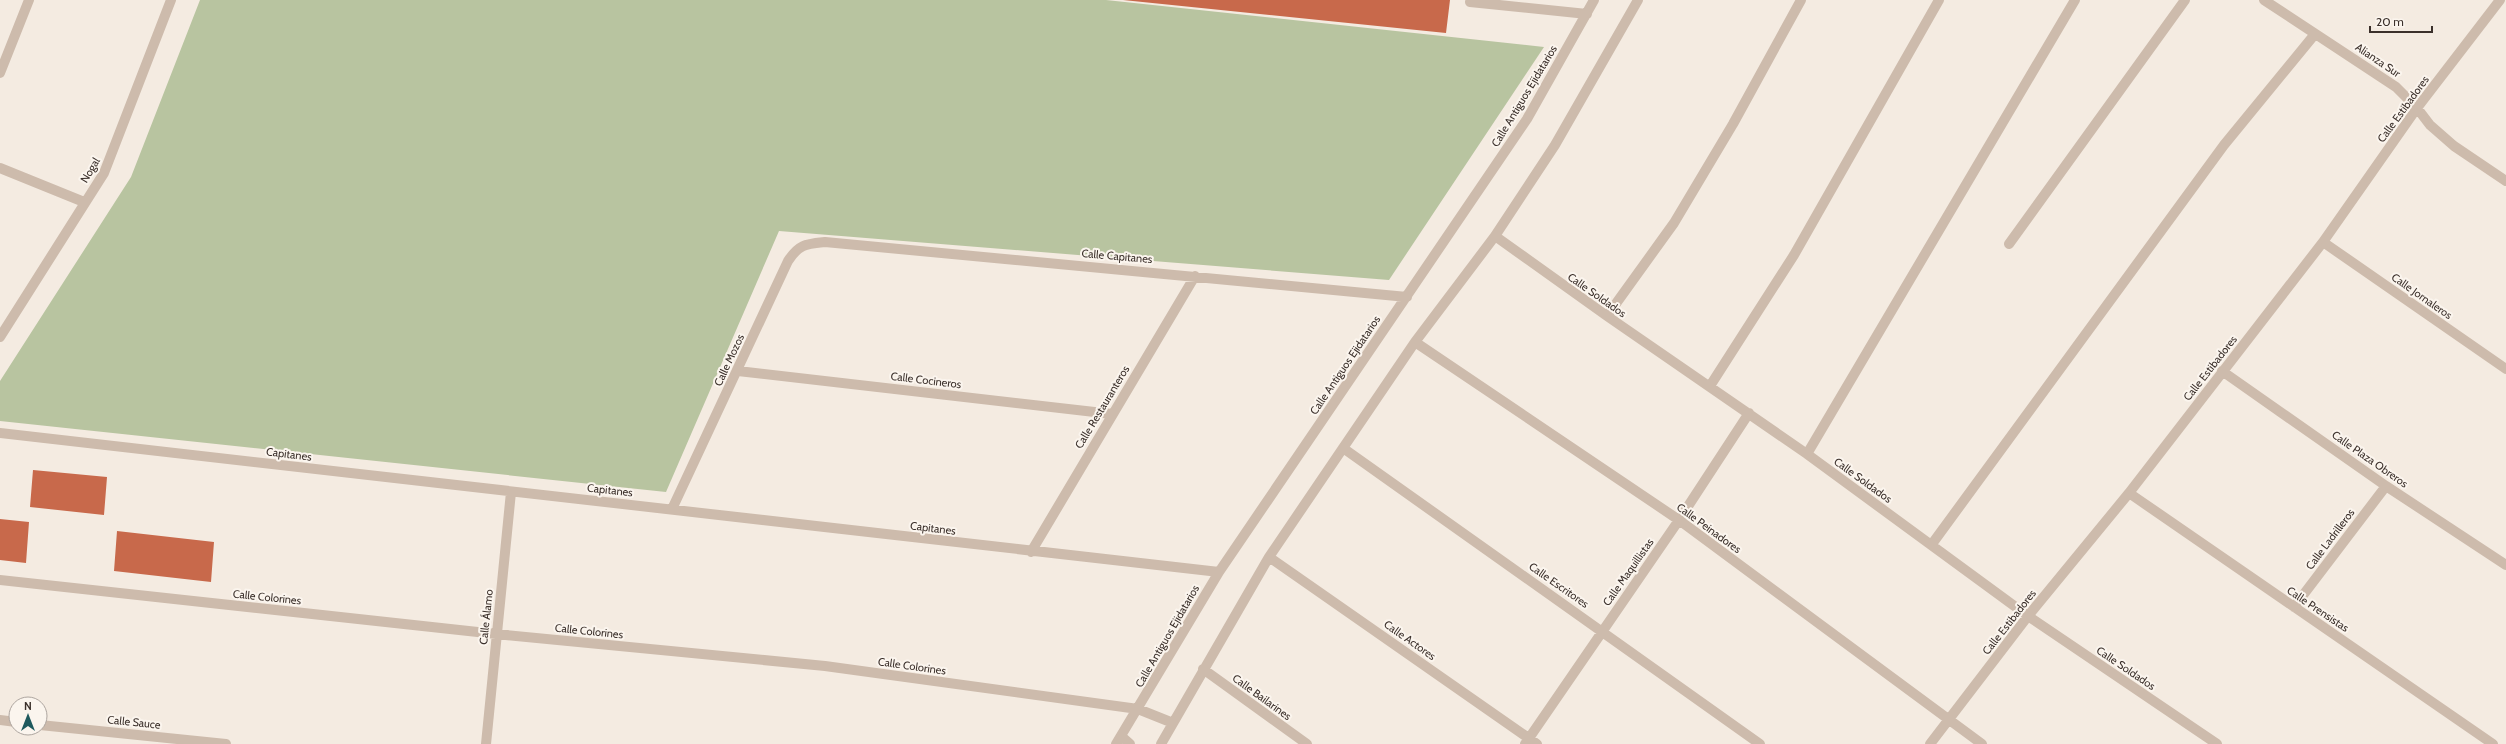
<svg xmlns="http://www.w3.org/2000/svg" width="2506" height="744" font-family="Cabin,sans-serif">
  <rect width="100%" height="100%" fill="#f4ebe1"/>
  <!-- green -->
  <path fill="#b8c4a0" d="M200,0H1106L1544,47L1389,280L779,231L666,492L0,421V381L131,177Z"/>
  <!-- building -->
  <path fill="#c8694b" d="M1123,0H1450L1446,33Z
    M33,470L107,477L104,515L30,507Z
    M0,519L29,522L26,563L0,560Z
    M117,531L214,542L211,582L114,571Z"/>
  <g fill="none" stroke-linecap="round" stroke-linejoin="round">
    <!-- minor -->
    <path stroke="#cdbbac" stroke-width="10" d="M2264,0L2396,87L2417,108L2430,125L2454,146L2506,181
      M1470,2L1587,14
      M0,73L29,0
      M0,168L84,202
      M1495,236L1607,316L1807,454L2028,616L2217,744
      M2323,242L2506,369
      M2009,244L2185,0
      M1607,316L1674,223L1733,124L1801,0
      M0,337L104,173L171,0
      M1415,342L1679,520L1982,744
      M738,371L1112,414
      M2222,371L2386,486L2506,565
      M1710,386L1794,255L1939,0
      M0,433L1219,572
      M1343,448L1760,744
      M1807,454L2075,0
      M2129,493L2493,744
      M672,509L788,261C799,244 806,244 825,242L1407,297
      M1932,544L2224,145L2315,34
      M1031,552L1195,276
      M1269,557L1537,744
      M0,580L496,634L825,666L1138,709L1173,723
      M2294,607L2386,486
      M1203,669L1307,744
      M0,720L16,722
      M40,725L226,744
      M1121,736L1130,744
      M486,744L511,492
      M1116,744L1219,572L1527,119L1594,0
      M1161,744L1269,557L1415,342L1495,236L1555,145L1638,0
      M1525,744L1679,520L1749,413
      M1930,744L2028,616L2129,493L2323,242L2417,108L2500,0"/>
  </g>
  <g text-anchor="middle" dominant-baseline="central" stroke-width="4" stroke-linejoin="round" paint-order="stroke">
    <!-- street labels -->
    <g font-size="11" fill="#3b302b" stroke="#fbf5ee">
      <text transform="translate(2378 60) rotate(34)">Alianza Sur</text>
      <text transform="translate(1524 96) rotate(-59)">Calle Antiguos Ejidatarios</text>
      <text transform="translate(2403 109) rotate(-54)">Calle Estibadores</text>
      <text transform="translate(90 170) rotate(-59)">Nogal</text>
      <text transform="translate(1117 256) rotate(5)">Calle Capitanes</text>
      <text transform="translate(1597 295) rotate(35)">Calle Soldados</text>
      <text transform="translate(2422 296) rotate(35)">Calle Jornaleros</text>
      <text transform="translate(729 360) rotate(-65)">Calle Mozos</text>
      <text transform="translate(1345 365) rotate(-56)">Calle Antiguos Ejidatarios</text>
      <text transform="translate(2210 368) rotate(-52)">Calle Estibadores</text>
      <text transform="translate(926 380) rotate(7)">Calle Cocineros</text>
      <text transform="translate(1102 407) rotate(-59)">Calle Restauranteros</text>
      <text transform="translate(289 454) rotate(7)">Capitanes</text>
      <text transform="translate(2370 459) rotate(35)">Calle Plaza Obreros</text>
      <text transform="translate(1863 480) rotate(36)">Calle Soldados</text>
      <text transform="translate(610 490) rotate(6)">Capitanes</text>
      <text transform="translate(933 528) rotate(7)">Capitanes</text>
      <text transform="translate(1709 528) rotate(36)">Calle Peinadores</text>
      <text transform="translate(2330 539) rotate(-53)">Calle Ladrilleros</text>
      <text transform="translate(1628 572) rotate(-55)">Calle Maquillistas</text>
      <text transform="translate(1559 585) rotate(35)">Calle Escritores</text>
      <text transform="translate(267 597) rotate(6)">Calle Colorines</text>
      <text transform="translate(2318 609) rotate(34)">Calle Prensistas</text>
      <text transform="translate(486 617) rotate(-84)">Calle Álamo</text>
      <text transform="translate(2009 622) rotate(-52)">Calle Estibadores</text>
      <text transform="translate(589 631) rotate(6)">Calle Colorines</text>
      <text transform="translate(1167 636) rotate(-60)">Calle Antiguos Ejidatarios</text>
      <text transform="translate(1410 640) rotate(35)">Calle Actores</text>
      <text transform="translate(912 666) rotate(8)">Calle Colorines</text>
      <text transform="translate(2126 668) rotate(34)">Calle Soldados</text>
      <text transform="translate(1262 697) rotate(36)">Calle Bailarines</text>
      <text transform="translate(134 722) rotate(6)">Calle Sauce</text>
    </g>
  </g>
  <!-- north arrow -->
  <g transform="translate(28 716)"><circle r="19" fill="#fbf5ee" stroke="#aea6a0"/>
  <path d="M0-3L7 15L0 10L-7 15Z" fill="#1f5a5e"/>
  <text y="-6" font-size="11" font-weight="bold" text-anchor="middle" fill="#3b302b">N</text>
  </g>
  <!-- scale -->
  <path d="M2370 26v6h62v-6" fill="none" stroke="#3b302b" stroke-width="2"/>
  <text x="2376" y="26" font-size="12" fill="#3b302b" stroke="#fbf5ee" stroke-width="3" paint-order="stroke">20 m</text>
</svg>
